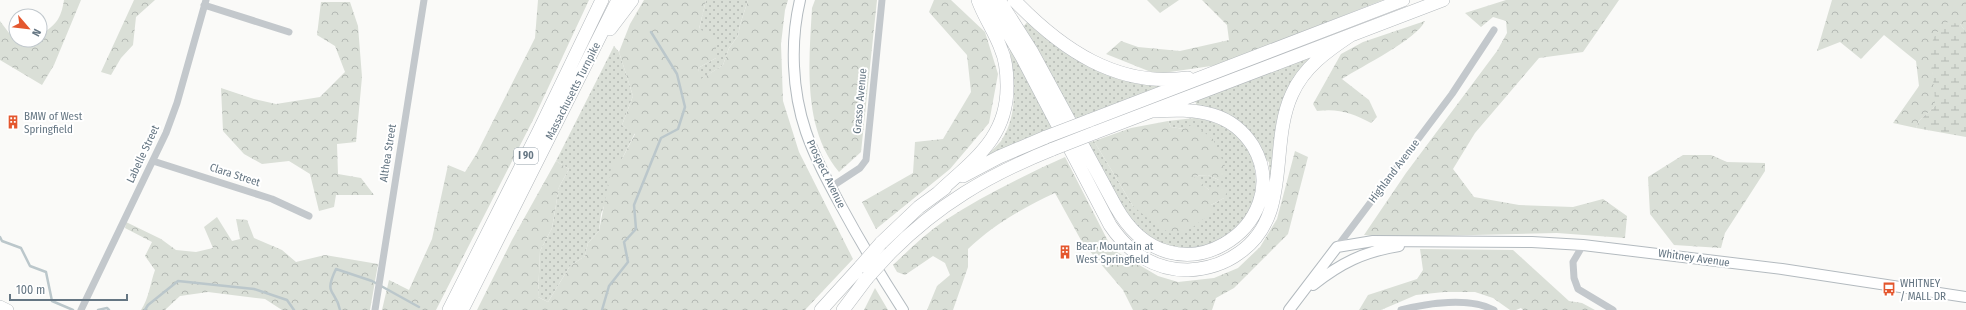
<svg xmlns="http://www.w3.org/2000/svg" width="1966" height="310" font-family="'Fira Sans Condensed',sans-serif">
  <defs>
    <pattern id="grass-dots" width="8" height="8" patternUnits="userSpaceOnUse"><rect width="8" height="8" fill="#dadfd7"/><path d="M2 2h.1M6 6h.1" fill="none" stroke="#b4b9b4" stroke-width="1.8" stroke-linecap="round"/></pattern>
    <pattern id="forest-crowns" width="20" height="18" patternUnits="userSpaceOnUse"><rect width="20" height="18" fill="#dadfd7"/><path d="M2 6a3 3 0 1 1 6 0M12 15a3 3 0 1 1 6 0" fill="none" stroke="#b4b9b4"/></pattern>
    <pattern id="wetland-marsh" width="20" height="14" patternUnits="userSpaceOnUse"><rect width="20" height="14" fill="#dadfd7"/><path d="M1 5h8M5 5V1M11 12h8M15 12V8" fill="none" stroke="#b4b9b4"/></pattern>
  </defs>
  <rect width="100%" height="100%" fill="#fafaf8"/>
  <!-- grass -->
  <path fill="url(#grass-dots)" d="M706,0H748L740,25L738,36L729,48L723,65L700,80L698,68L716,58L699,29Z
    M1029,20L1048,38L1160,87L1077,119L1073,115L1023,27Z
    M1009,45L1055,127L984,158C989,153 996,147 1001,141C1020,112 1014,76 1009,45Z
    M614,46L619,52L633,96L622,125L635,133L622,159L601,214L599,231L588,243L585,256L570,266L548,302L538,297L540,251L552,228L559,187L569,169L556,161Z
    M1313,54L1301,71L1273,177L1270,178L1269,162C1262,158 1262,149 1258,143C1242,120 1223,111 1197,106L1195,101Z
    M1194,118C1202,119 1211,120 1218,123C1232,128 1246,142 1251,156C1278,230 1187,281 1135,225C1118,207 1100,166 1088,143L1094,141L1133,206L1211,205L1224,198L1209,190L1192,176L1208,175L1219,180L1184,129L1171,127L1168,121Z"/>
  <!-- forest -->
  <path fill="url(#forest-crowns)" d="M64,0H81L54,65L42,85L0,60V21L9,33L16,36V40L28,42L40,40V35C56,25 61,19 64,0Z
    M134,0H155L136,17L133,45L121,58L111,75L101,72Z
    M538,0H589L535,116L436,310H382L389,280L409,290L432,239L448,165L465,172L477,153L535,38Z
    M644,0H706L699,29L716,37V58L698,68L701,79L723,65L729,48L738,36L740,25L748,0H788L785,10L781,44L783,101L799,152L853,259L805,310H477L512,240L556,161L569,169L559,187L552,228L540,251L538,297L548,302L570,266L585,256L588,243L599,231L612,163L622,159L635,134L622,125L633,96L619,52L630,24Z
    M815,0H877L861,152L839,172C802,128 809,62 812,8Z
    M934,0H951L985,32L998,74L989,123L950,169L876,229L862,202L913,173L915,142L943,139L971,92L967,55L929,12Z
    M1147,0H1179L1160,13Z
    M1202,0H1383L1218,65L1156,74L1106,54L1121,41L1138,47L1180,51L1229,40L1227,25Z
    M1506,0H1619L1583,52L1539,58L1475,133L1453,169L1474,197L1519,205L1573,207L1603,199L1627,216L1625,238L1557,233L1390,237L1364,235L1406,173L1497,51L1507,33L1506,21L1493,17L1481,27L1465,13Z
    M1832,0H1966V32L1960,24L1932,68L1936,96L1935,106L1919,121L1916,128L1893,123L1919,86L1916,61L1884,35L1861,59L1840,42L1817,51Z
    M321,2H350L358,26L362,77L356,142L337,144L338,174L361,178L374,195H336L334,207L319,211L310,174L289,161L262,164L244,154L223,131L221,88L254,99L276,104L320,97L345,72L335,46L317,35Z
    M1425,21C1416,40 1362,66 1342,79L1369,100L1377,117L1371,123C1353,113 1338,108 1317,111L1313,104L1341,54L1363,42Z
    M1168,121L1171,127L1184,129L1193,124L1213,139L1225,166V176L1219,180L1208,175L1193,176L1209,190L1220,186L1227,192L1224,198L1211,205V213L1193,227L1173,235L1152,222L1133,206L1094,141L1131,128Z
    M1295,151L1308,157L1288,234L1234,288L1216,298L1212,310H1133L1123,290L1082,242L1055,193C1024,207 993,225 968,249V267L953,310H927L937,286L950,275L945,263L933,256L905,275L897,272L893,265C909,250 925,234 944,221C982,196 1023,176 1065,157L1112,249L1158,276L1178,282L1214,278L1238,268L1260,247L1277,219Z
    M1683,155H1711L1727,162L1765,163V171L1725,233L1721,248L1674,245L1650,214L1648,177Z
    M217,217L232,241L240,239L236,219L247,220L254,238L282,250L296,262L325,255L378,264L370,310H282L265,299L208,292L180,296L165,310H141C149,298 150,284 155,270L145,256L152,242L125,228L126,222L161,239L176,250L196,252L213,248L204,227Z
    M1420,249L1513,250L1569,301L1582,303L1595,310H1523L1521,308L1516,310H1510L1493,298L1475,292H1444L1416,295L1381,310H1359L1368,295L1417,279L1423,270Z
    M875,288L888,310H864Z"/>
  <!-- wetland -->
  <path fill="url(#wetland-marsh)" d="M1946,22L1960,24L1966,32V137L1916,128L1919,121L1935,106C1936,90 1927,53 1933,40C1935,33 1942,27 1946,22Z"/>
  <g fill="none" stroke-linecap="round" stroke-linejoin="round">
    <!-- stream -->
    <path stroke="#bbc7cb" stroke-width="2.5" d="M0,237L2,241L21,248L30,266L46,272L52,301L73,310
      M98,310L107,308L109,310
      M145,310L148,305L178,281L254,289L287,300L294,310
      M340,310C336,289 323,296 336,269L372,281L419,307
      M602,310L609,286L628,262L624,242L636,229L634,205L661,138L678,129L685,107L677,74L651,32"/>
    <!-- secondary casing -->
    <g stroke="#b3babf" stroke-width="12">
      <path id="secondary" d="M800,0C790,42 792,91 806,132C815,158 828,182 841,206C860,241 881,276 903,310
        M1313,285C1341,263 1363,252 1399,246
        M1289,310L1337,247L1373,241L1532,242L1583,245L1782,269L1966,297"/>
    </g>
    <!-- primary casing -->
    <g stroke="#b5babe" stroke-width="12">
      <path id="primary" d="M0,306L8,310"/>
    </g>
    <!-- highway casing -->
    <g stroke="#b4b9bd" stroke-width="14">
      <path id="highway" d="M986,0L998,16L1022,57L1110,225C1128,252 1154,270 1188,270C1206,269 1224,264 1239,253C1293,216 1268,146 1292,94C1304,67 1327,51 1351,35
        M999,0L1032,52L1116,207C1174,310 1299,224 1253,146C1244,132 1230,120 1213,115C1194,109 1173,110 1153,111
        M1014,0C1061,49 1117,88 1188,78
        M610,29L632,0
        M1088,121L1403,0
        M1094,133L1443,0
        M963,176L999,157L1046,137
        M938,193C973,160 1008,138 1007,85C1007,73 1006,60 1001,49C995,32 984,17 978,0
        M881,243L919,207L945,188
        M888,255C937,205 988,175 1053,149
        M449,310L539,131L602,0
        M462,310L618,0
        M821,310L861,266
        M843,310L867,278"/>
    </g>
    <!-- street -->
    <path stroke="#c3c8cc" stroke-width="7" d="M204,5L289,32
      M153,161L272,199L309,216
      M831,187L860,168L866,160L882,0
      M1583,245L1573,262L1574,278L1578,289L1613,310
      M1337,247L1452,94L1494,30
      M81,310L166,133L177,103L206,0
      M375,310L424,0
      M1401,310C1428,303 1469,297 1494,310"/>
    <!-- secondary -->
    <use href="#secondary" stroke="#fff" stroke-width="10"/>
    <!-- primary -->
    <use href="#primary" stroke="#fff" stroke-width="11"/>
    <!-- highway -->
    <use href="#highway" stroke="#fff" stroke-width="13"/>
    <!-- highway-bridge casing -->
    <g stroke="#b4b9bd" stroke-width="14" stroke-linecap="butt">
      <path id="highway-bridge" d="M1046,137L1088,121
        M1053,149L1094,133
        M861,266L881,243
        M867,278L888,255"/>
    </g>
    <!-- highway-bridge -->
    <use href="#highway-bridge" stroke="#fff" stroke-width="13"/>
  </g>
  <!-- icons -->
  <defs>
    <g id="building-bare" transform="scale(1.08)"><path d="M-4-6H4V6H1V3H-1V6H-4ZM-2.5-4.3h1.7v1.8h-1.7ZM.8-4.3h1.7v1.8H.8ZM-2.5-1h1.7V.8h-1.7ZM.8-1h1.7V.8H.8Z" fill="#e4572e" stroke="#fff" stroke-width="2.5" paint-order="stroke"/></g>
    <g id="bus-bare" transform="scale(1.08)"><path d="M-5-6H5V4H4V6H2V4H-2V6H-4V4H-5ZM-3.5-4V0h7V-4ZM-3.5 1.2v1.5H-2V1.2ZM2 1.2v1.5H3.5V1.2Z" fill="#e4572e" stroke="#fff" stroke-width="2.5" paint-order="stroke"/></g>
  </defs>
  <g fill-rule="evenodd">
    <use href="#building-bare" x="13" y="122"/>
    <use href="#building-bare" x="1065" y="252"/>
    <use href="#bus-bare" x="1889" y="289"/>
  </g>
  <g text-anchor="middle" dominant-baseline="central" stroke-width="4" stroke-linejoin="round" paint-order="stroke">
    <!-- shield labels -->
    <rect fill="#fff" stroke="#939fa8" stroke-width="1" x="514" y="148" width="24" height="16" rx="3"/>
    <g font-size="10" font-weight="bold" fill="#657683">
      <text x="526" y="156">I 90</text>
    </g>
    <!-- street labels -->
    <g font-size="11" fill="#657683" stroke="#fff">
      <text transform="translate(573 91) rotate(-63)">Massachusetts Turnpike</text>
      <text transform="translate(860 101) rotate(-85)">Grasso Avenue</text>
      <text transform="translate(388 153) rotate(-81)">Althea Street</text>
      <text transform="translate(143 154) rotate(-65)">Labelle Street</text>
      <text transform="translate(1394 171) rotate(-53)">Highland Avenue</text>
      <text transform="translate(826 174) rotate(64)">Prospect Avenue</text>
      <text transform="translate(235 175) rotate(18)">Clara Street</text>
      <text transform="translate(1694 258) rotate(8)">Whitney Avenue</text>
    </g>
    <!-- poi labels -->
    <g font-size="11" fill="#657683" stroke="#fff" text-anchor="start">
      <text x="24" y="116">BMW of West<tspan x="24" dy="13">Springfield</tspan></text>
      <text x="1076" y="246">Bear Mountain at<tspan x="1076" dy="13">West Springfield</tspan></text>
      <text x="1900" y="283">WHITNEY<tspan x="1900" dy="13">/ MALL DR</tspan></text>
    </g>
  </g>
  <!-- north arrow -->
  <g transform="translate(28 28) rotate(118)"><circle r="19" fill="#ffffff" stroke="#c1c8cd"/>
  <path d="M0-3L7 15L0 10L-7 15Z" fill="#e4572e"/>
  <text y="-6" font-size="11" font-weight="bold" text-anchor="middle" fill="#657683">N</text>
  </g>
  <!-- scale -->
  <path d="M10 294v6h117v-6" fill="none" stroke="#657683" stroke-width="2"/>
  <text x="16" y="294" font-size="12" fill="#657683" stroke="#ffffff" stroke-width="3" paint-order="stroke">100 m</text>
</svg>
